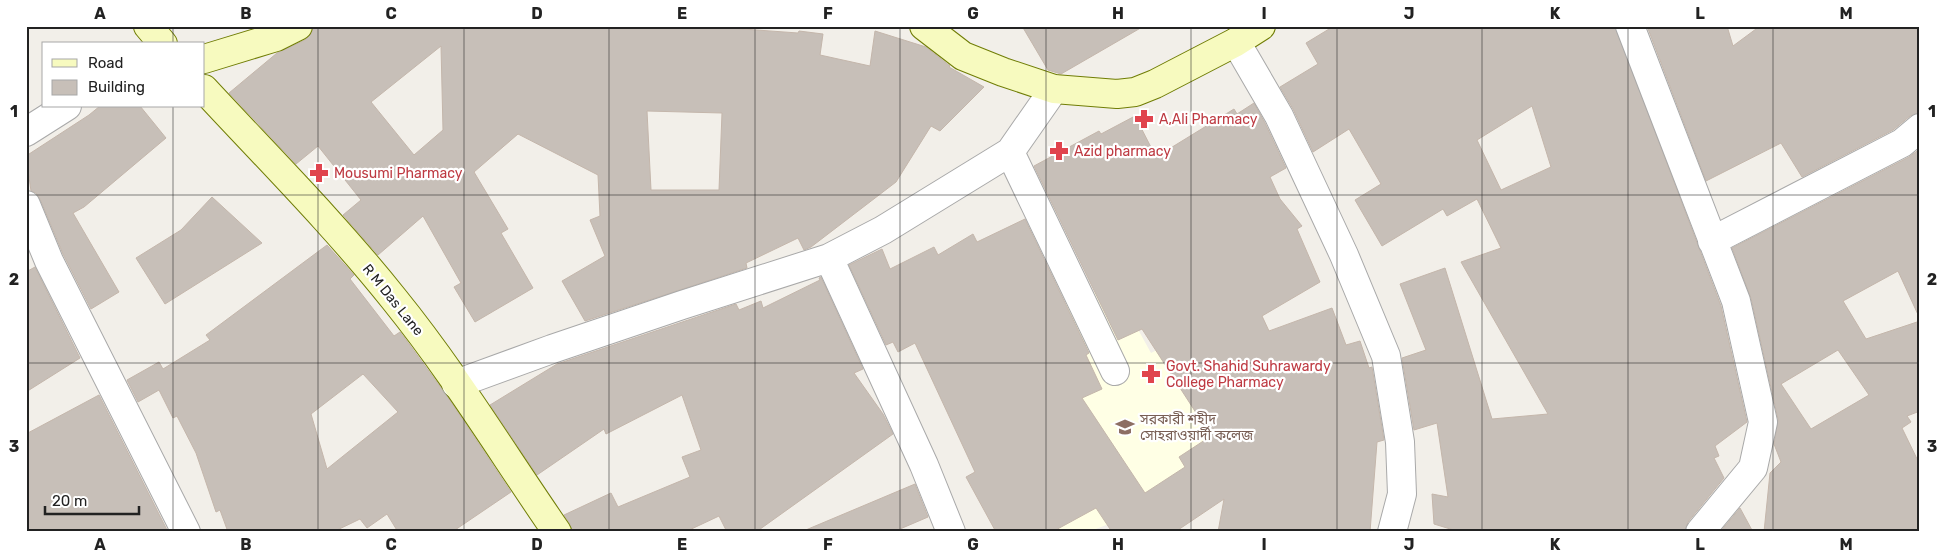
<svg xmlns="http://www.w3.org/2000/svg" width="1946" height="558" font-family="Rubik,'Noto Sans Bengali',sans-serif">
  <rect width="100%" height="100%" fill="#f2efe9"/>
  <!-- education -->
  <path fill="#ffffe5" d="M1113,284L1151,353L1215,321L1299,451L1088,532H1011L961,349Z"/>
  <!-- building -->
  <path fill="#c7bfb8" stroke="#c4b6ab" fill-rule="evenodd" d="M314,26H702L798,33L799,31L823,34L820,55L870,66L875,31L926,47L950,66L949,67L984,87L940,131L931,126L896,182L811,247L804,250L798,238L746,263L747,268L585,321L562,281L605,256L590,220L600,216L598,175L518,134L474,172L508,229L501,233L533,288L475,322L454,287L461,283L423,216L378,255L343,215L361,200L318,146L296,164L229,93L277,53L305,40L311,34ZM441,46L443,130L414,155L371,102ZM647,111L722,113L719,190H651Z
    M1022,26H1144L1061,74L1048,70Z
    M1334,26H1615L1721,306L1747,422L1715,446L1719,456L1714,458L1724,478L1688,522L1685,532H1460L1434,524L1432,494L1448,497L1437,423L1414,430L1402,358L1426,350L1400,284L1445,268L1492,419L1548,414L1461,262L1501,248L1477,199L1447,216L1443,209L1382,246L1355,200L1381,184L1349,129L1313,152L1293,109L1280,87L1318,64L1306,43ZM1532,106L1551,167L1501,190L1477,140Z
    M1647,26H1727L1733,46L1760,26H1920V113L1910,116L1893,130L1802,177L1781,143L1706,181Z
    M1254,103L1265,123L1286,168L1270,177L1280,199L1302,226L1297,229L1320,282L1262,316L1269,331L1332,308L1346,345L1360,341L1369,368L1372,367L1384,440L1377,442L1370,532H1218L1224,499L1175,532H1112L1096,508L1052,532H996L966,477L975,472L915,343L898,352L893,342L886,345L849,265L882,249L890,269L934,247L938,255L973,234L977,242L1025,219L1089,353L1086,355L1102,389L1082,398L1145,493L1185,467L1179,457L1211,436L1142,329L1118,340L1034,166L1099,131L1101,134L1135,116L1156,157L1234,109L1237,114Z
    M100,106H140L166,138L84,207L73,213L119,292L91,309L63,254L40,199L36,193L31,191L26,156L89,115Z
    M1920,149V319L1898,271L1843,301L1866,339L1920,321V411L1907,416L1911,422L1902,428L1920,465V532H1764L1770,473L1781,462L1774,444L1778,419L1751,298L1732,248L1909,157ZM1838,350L1869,395L1811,429L1781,384Z
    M212,197L262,243L165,304L136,258L181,230Z
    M327,245L354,275L350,279L394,336L400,332L404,337L447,396L511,492L452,532H398L387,514L367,528L360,519L333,532H228L220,510L216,512L196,453L177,416L173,418L159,390L138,402L127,380L159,362L163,369L210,340L206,335ZM363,374L398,412L327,469L311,414Z
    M35,267L80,358L26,392V272Z
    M821,277L863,369L854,373L883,414L893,434L756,532H727L719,516L685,532H572L570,524L564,515L611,493L618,507L690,477L682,457L701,450L682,395L606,434L604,429L537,475L490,405L557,364L736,304L739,310L761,301L763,308L820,280L819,278Z
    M99,395L168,532H26V434Z
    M915,484L928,517L893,532H801Z
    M1740,508L1753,532H1720Z"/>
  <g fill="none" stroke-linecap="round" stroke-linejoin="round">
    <!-- street casing -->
    <g stroke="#a9a9a9" stroke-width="30">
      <path id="street" d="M1630,26L1736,301L1763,422L1753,468L1700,532
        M1236,42L1279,116L1344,255L1386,356L1400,442L1402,494L1392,532
        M26,132L67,106
        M1010,152L1115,371
        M26,205L49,261L186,532
        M1712,241L1902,143L1920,128
        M829,258L924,465L951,532
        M456,384L552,349L682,305L829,258L883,230L1010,152L1054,89"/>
    </g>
    <!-- secondary casing -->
    <g stroke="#707d05" stroke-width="30">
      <path id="secondary" d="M148,26L163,44
        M924,26L963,56L1003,72L1054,89L1117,94L1135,92L1155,84L1236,42L1261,26
        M204,59L276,37L298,26
        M204,89C268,158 335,225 394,299C454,373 503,454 557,532"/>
    </g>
    <!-- street -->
    <use href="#street" stroke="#fff" stroke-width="28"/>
    <!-- secondary -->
    <use href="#secondary" stroke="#f7fabf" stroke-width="28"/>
  </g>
  <!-- grid -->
  <path fill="none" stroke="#222" stroke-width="1" stroke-opacity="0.55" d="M173,26V44M318,26V532M464,26V532M609,26V532M755,26V532M900,26V532M1046,26V532M1191,26V532M1337,26V532M1482,26V532M1628,26V532M1773,26V532M173,106V532M26,195H1920M26,363H1920"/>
  <!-- icons -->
  <defs>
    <g id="pharmacy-bare" transform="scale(1.5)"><path d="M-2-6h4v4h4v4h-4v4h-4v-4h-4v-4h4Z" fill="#e0444e" stroke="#fff" stroke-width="2.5" paint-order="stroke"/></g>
    <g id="university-bare" transform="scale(1.5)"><path d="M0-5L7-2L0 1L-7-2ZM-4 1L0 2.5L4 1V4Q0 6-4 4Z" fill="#8d6e63" stroke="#fff" stroke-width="2.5" paint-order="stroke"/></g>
  </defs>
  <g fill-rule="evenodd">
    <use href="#pharmacy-bare" x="1144" y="119"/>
    <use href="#pharmacy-bare" x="1059" y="151"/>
    <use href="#pharmacy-bare" x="319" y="173"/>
    <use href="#pharmacy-bare" x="1151" y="374"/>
    <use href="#university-bare" x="1125" y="427"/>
  </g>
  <g text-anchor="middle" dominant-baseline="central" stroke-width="4.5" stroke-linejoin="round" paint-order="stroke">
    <!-- health labels -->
    <g font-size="14" fill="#be3a42" stroke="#fff" text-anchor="start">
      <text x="1159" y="119">A,Ali Pharmacy</text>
      <text x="1074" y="151">Azid pharmacy</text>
      <text x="334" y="173">Mousumi Pharmacy</text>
      <text x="1166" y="366">Govt. Shahid Suhrawardy<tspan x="1166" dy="16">College Pharmacy</tspan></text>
    </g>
    <!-- street labels -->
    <g font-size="14" fill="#222" stroke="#fff">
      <text transform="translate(393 300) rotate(51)">R M Das Lane</text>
    </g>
    <!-- education labels -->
    <g font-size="14" fill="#785e54" stroke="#fff" text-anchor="start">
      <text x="1140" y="419">সরকারী শহীদ<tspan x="1140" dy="16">সোহরাওয়ার্দী কলেজ</tspan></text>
    </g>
  </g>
  <!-- border -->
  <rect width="1946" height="558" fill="none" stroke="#ffffff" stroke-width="55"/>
  <!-- legend -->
  <rect x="42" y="42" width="162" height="65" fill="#ffffff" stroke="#a7a7a7"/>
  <rect x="52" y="59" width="25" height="8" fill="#f7fabf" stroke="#a7a7a7"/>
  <text x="88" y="68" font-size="15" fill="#222222">Road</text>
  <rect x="52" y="80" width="25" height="15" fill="#c7bfb8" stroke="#a7a7a7"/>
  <text x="88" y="92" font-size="15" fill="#222222">Building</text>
  <!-- scale -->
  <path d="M45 506v8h94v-8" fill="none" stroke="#222222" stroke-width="2.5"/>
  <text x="52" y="506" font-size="15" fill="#222222" stroke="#ffffff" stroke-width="4" paint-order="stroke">20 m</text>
  <rect x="28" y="28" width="1890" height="502" fill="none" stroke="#222" stroke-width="2"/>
  <g font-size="16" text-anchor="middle" font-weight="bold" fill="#222">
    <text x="100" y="19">A</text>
    <text x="246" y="19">B</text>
    <text x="391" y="19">C</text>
    <text x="537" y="19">D</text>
    <text x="682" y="19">E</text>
    <text x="828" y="19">F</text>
    <text x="973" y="19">G</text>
    <text x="1118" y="19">H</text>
    <text x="1264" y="19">I</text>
    <text x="1409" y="19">J</text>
    <text x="1555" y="19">K</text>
    <text x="1700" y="19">L</text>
    <text x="1846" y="19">M</text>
    <text x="14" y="117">1</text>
    <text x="1932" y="117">1</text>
    <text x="14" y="285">2</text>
    <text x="1932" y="285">2</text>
    <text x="14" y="452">3</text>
    <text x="1932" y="452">3</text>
    <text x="100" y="550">A</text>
    <text x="246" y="550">B</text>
    <text x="391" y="550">C</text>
    <text x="537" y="550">D</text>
    <text x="682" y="550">E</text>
    <text x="828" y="550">F</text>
    <text x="973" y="550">G</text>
    <text x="1118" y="550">H</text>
    <text x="1264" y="550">I</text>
    <text x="1409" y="550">J</text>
    <text x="1555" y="550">K</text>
    <text x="1700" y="550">L</text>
    <text x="1846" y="550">M</text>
  </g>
</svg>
